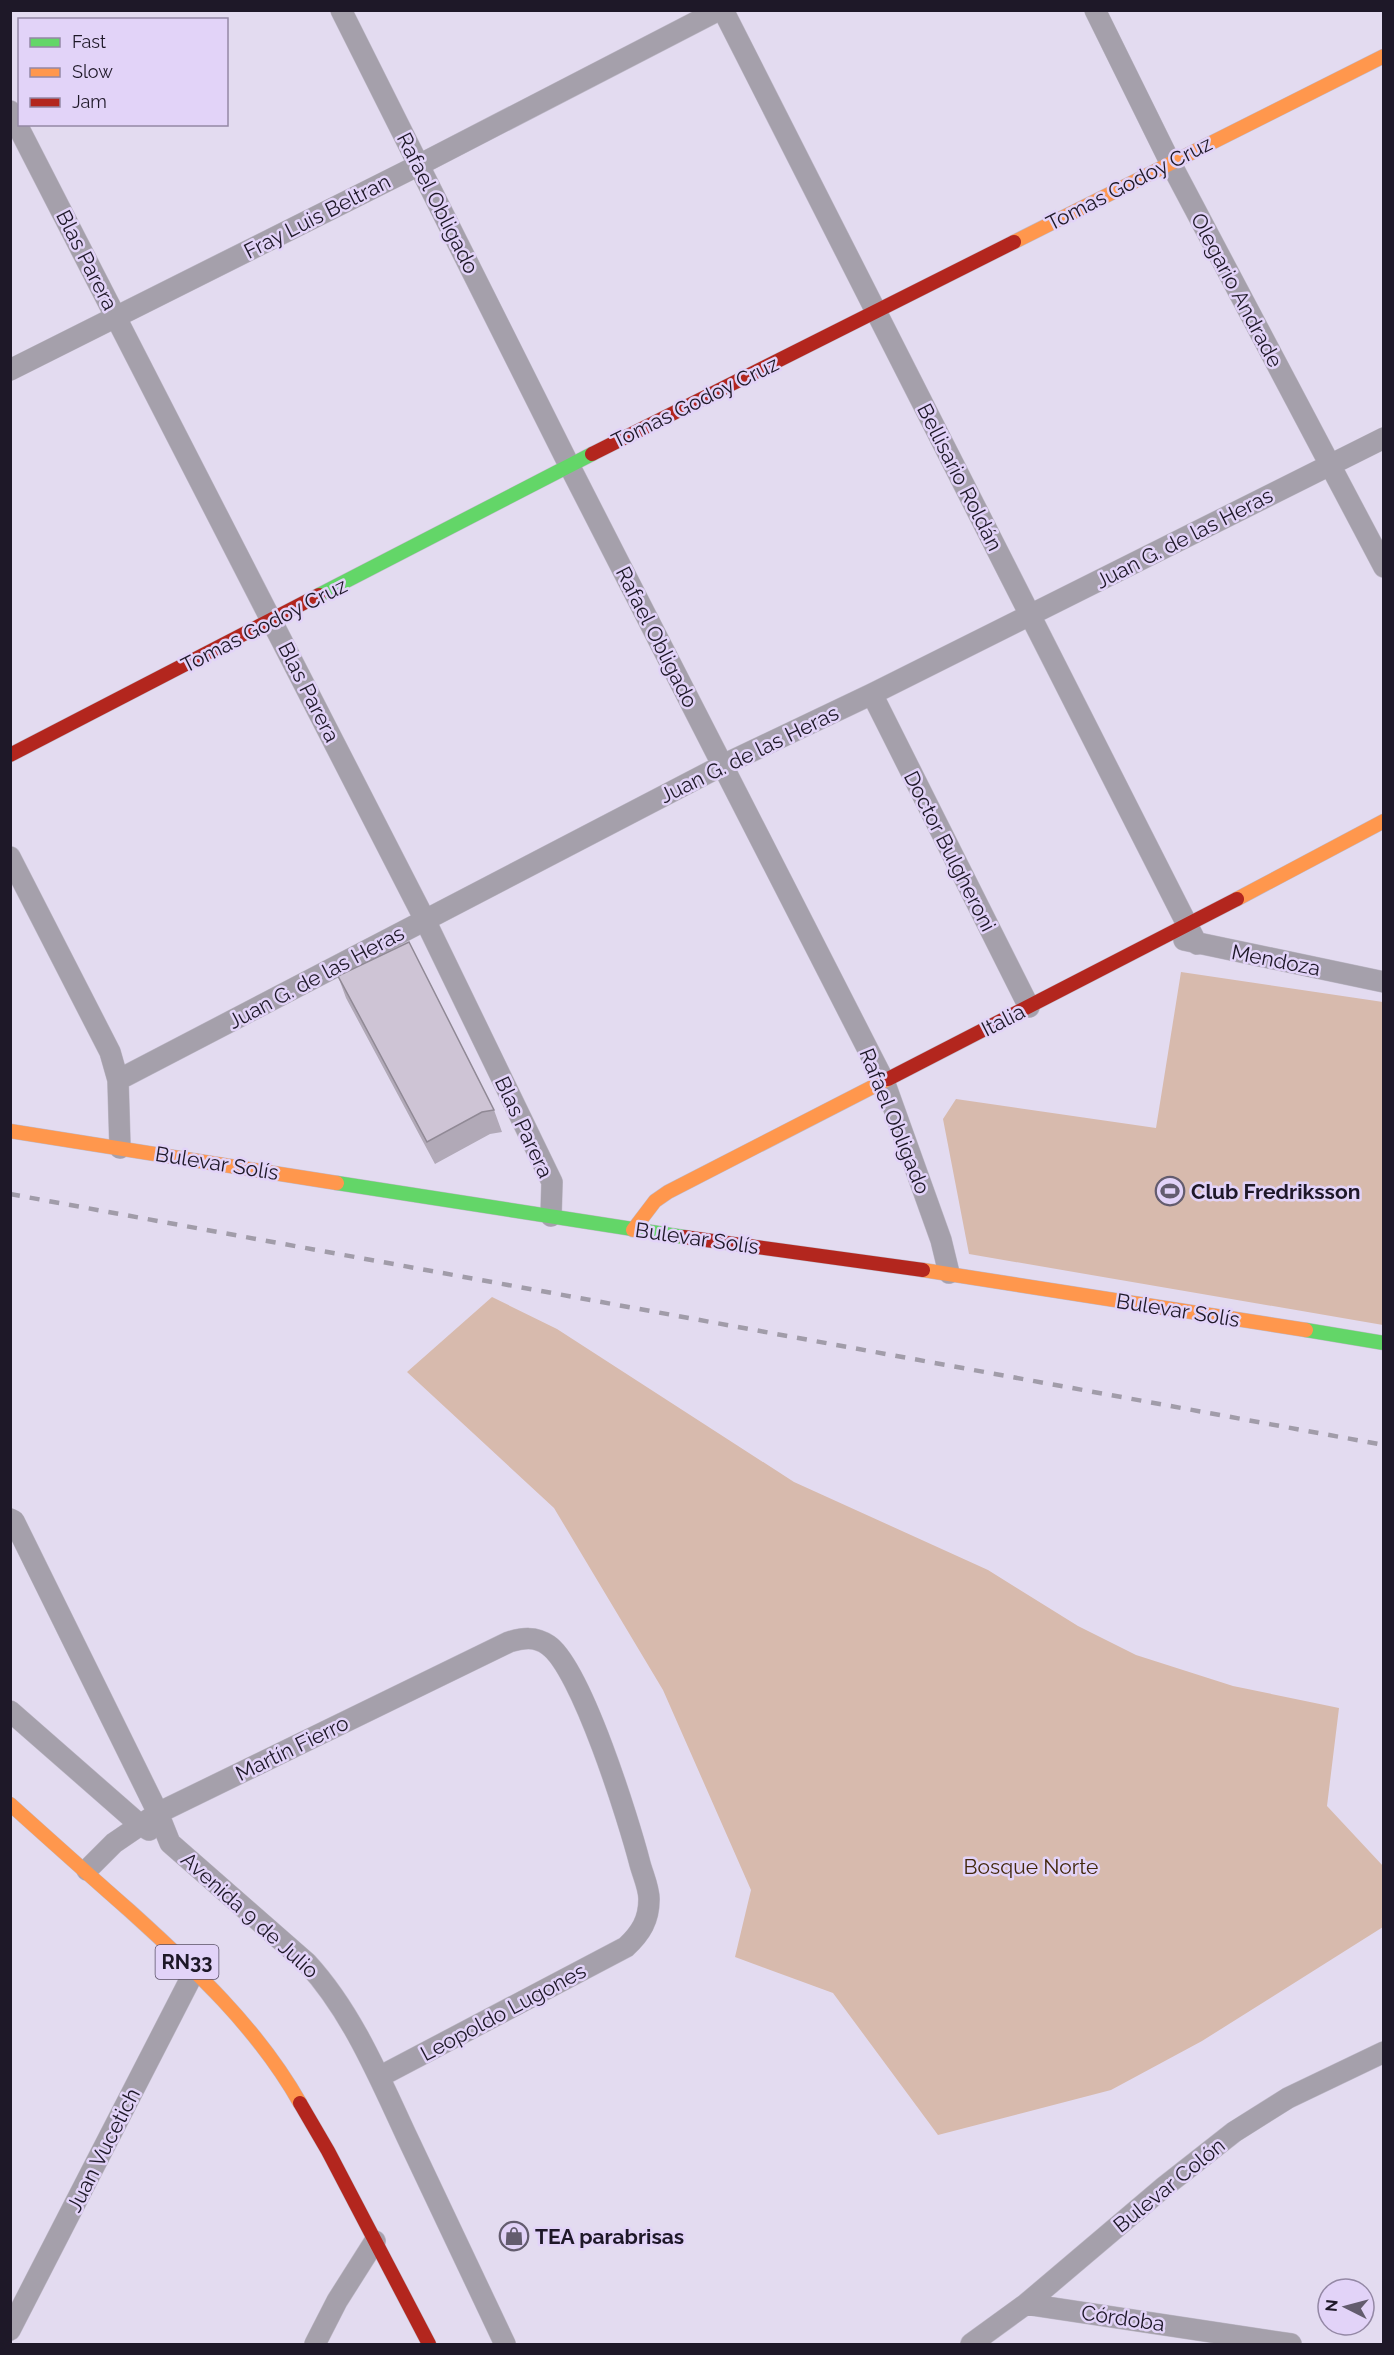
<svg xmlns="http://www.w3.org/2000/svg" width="1394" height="2355" font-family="Raleway,sans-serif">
  <rect width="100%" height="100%" fill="#e3dbf0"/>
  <!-- green -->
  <path fill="#d7baad" d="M1181,972L1383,1002V1325L969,1254L943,1119L956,1099L1156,1128Z
    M492,1297L557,1329L794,1482L988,1570L1078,1626L1136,1655L1233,1686L1339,1708L1327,1806L1383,1866V1927L1202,2041L1111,2090L938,2135L833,1993L735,1957L751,1890L663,1690L554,1508L407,1372Z"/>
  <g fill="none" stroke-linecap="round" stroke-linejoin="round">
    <!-- street casing -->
    <g stroke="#c0baca" stroke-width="22">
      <path id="street" d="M341,10L569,465L884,1081L941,1240L949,1273
        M723,10L1197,944
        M1095,10L1170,162L1384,567
        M10,111L425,920L552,1182L551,1216
        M10,370L419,165L719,10
        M872,694L1029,1007
        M10,857L110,1052L118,1080L120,1148
        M1184,940L1384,982
        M118,1080L723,765L872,694L1384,438
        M10,1519L14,1521L158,1813L170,1843L307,1963C352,2012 379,2077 407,2137C440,2206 472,2275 505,2344
        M10,1711L139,1824L149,1830
        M87,1870L114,1843L158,1813L509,1642C523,1638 535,1636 548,1645C581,1667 629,1821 640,1864C643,1875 649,1888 649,1899C649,1920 641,1933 626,1947L379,2077
        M1026,2304L1291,2344
        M10,2330L195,1970
        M315,2344L337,2301L375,2241
        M971,2344L1026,2304L1164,2187L1234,2132L1288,2098L1384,2052"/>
    </g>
    <!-- fast casing -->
    <g stroke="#c0baca" stroke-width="15">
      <path id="fast" d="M319,595L592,454
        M337,1183L684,1237
        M1306,1330L1384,1343"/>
    </g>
    <!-- slow casing -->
    <g stroke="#c0baca" stroke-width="15">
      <path id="slow" d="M1014,242L1384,56
        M1237,899L1384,821
        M10,1131L337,1183
        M633,1230L655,1201L668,1192L888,1079
        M923,1270L1306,1330
        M10,1804C50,1840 90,1876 130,1911C194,1969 257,2027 300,2103"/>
    </g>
    <!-- jam casing -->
    <g stroke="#c0baca" stroke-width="15">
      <path id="jam" d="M592,454L1014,242
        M10,755L319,595
        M888,1079L1237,899
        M684,1237L923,1270
        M300,2103L328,2151L429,2344"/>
    </g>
    <!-- street -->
    <use href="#street" stroke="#a5a0ab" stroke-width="21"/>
    <!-- fast -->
    <use href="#fast" stroke="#63d668" stroke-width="14"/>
    <!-- slow -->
    <use href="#slow" stroke="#ff974d" stroke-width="14"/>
    <!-- jam -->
    <use href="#jam" stroke="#b3261e" stroke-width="14"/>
    <!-- rail -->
    <path stroke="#a19ca9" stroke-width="4.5" stroke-dasharray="10 10" stroke-linecap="butt" d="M10,1194L1384,1445"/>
  </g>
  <!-- wall -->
  <path fill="#b1a9b7" d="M338,976L494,1110L502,1132L490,1134L435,1164L346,998Z"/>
  <!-- building -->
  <path fill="#cec4d5" stroke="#908995" stroke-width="1.5" d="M409,942L494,1110L482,1112L427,1142L338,976Z"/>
  <!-- icons -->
  <defs>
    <g id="stadium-ring" transform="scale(1.5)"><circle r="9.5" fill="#e2d3f8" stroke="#635c6e" stroke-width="1.5"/><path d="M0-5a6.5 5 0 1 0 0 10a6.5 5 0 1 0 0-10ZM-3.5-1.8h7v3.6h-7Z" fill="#635c6e"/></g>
    <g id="shop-ring" transform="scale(1.5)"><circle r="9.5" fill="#e2d3f8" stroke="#635c6e" stroke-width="1.5"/><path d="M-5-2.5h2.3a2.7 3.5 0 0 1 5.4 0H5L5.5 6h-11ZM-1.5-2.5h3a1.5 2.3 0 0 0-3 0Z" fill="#635c6e"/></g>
  </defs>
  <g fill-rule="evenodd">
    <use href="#stadium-ring" x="1170" y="1191"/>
    <use href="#shop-ring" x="514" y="2236"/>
  </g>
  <g text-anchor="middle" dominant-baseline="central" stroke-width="5" stroke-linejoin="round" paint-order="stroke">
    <!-- shield labels -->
    <rect fill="#e2d3f8" stroke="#595066" stroke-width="1.5" x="155.5" y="1945" width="63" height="34" rx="4.5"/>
    <g font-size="20" font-weight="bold" fill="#1e1828">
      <text x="187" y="1962">RN33</text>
    </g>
    <!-- street labels -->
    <g font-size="21" fill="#1e1828" stroke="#e2d3f8">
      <text transform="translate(1129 183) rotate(-27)">Tomas Godoy Cruz</text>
      <text transform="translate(438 203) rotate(63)">Rafael Obligado</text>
      <text transform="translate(317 216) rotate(-27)">Fray Luis Beltran</text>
      <text transform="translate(87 260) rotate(63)">Blas Parera</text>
      <text transform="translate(1237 290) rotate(62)">Olegario Andrade</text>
      <text transform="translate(695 402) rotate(-26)">Tomas Godoy Cruz</text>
      <text transform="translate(960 477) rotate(63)">Bellisario Roldán</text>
      <text transform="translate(1184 538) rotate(-27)">Juan G. de las Heras</text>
      <text transform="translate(264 625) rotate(-27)">Tomas Godoy Cruz</text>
      <text transform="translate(657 637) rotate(63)">Rafael Obligado</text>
      <text transform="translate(309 692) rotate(63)">Blas Parera</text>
      <text transform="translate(749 754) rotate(-26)">Juan G. de las Heras</text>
      <text transform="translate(950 851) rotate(63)">Doctor Bulgheroni</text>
      <text transform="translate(1276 960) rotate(11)">Mendoza</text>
      <text transform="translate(316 977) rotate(-28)">Juan G. de las Heras</text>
      <text transform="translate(1003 1020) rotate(-27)">Italia</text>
      <text transform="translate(895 1121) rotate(68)">Rafael Obligado</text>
      <text transform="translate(524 1127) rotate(65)">Blas Parera</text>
      <text transform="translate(217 1163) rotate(9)">Bulevar Solís</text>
      <text transform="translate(697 1238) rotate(8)">Bulevar Solís</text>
      <text transform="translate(1178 1310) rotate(9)">Bulevar Solís</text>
      <text transform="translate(292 1748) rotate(-26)">Martín Fierro</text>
      <text transform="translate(250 1915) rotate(42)">Avenida 9 de Julio</text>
      <text transform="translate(503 2012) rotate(-28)">Leopoldo Lugones</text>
      <text transform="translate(103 2150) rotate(-63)">Juan Vucetich</text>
      <text transform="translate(1169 2185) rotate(-39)">Bulevar Colón</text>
      <text transform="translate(1123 2318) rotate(8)">Córdoba</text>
    </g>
    <!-- poi labels -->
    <g font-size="21" font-weight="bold" fill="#1e1828" stroke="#e2d3f8" text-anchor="start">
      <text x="1191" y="1191">Club Fredriksson</text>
      <text x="535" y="2236">TEA parabrisas</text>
    </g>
    <!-- park labels -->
    <g font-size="21" fill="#42270b" stroke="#e2d3f8">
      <text x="1031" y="1866">Bosque Norte</text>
    </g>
  </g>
  <!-- border -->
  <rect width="1394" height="2355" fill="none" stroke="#1e1828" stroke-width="24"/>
  <!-- legend -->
  <rect x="18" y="18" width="210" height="108" fill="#e2d3f8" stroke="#9488a5" stroke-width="1.5"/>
  <rect x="30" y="38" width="30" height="9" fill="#63d668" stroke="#9488a5" stroke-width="1.5"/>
  <text x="72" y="48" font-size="18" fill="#1e1828">Fast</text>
  <rect x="30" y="68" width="30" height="9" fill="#ff974d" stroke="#9488a5" stroke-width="1.5"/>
  <text x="72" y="78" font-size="18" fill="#1e1828">Slow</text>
  <rect x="30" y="98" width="30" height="9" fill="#b3261e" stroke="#9488a5" stroke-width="1.5"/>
  <text x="72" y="108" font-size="18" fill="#1e1828">Jam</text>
  <!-- north arrow -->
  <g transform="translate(1346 2307) rotate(276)"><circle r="28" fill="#e2d3f8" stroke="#9488a5" stroke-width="1.5"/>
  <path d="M0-4.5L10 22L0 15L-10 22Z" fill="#635c6e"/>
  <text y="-9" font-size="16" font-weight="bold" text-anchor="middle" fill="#1e1828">N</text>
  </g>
</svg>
